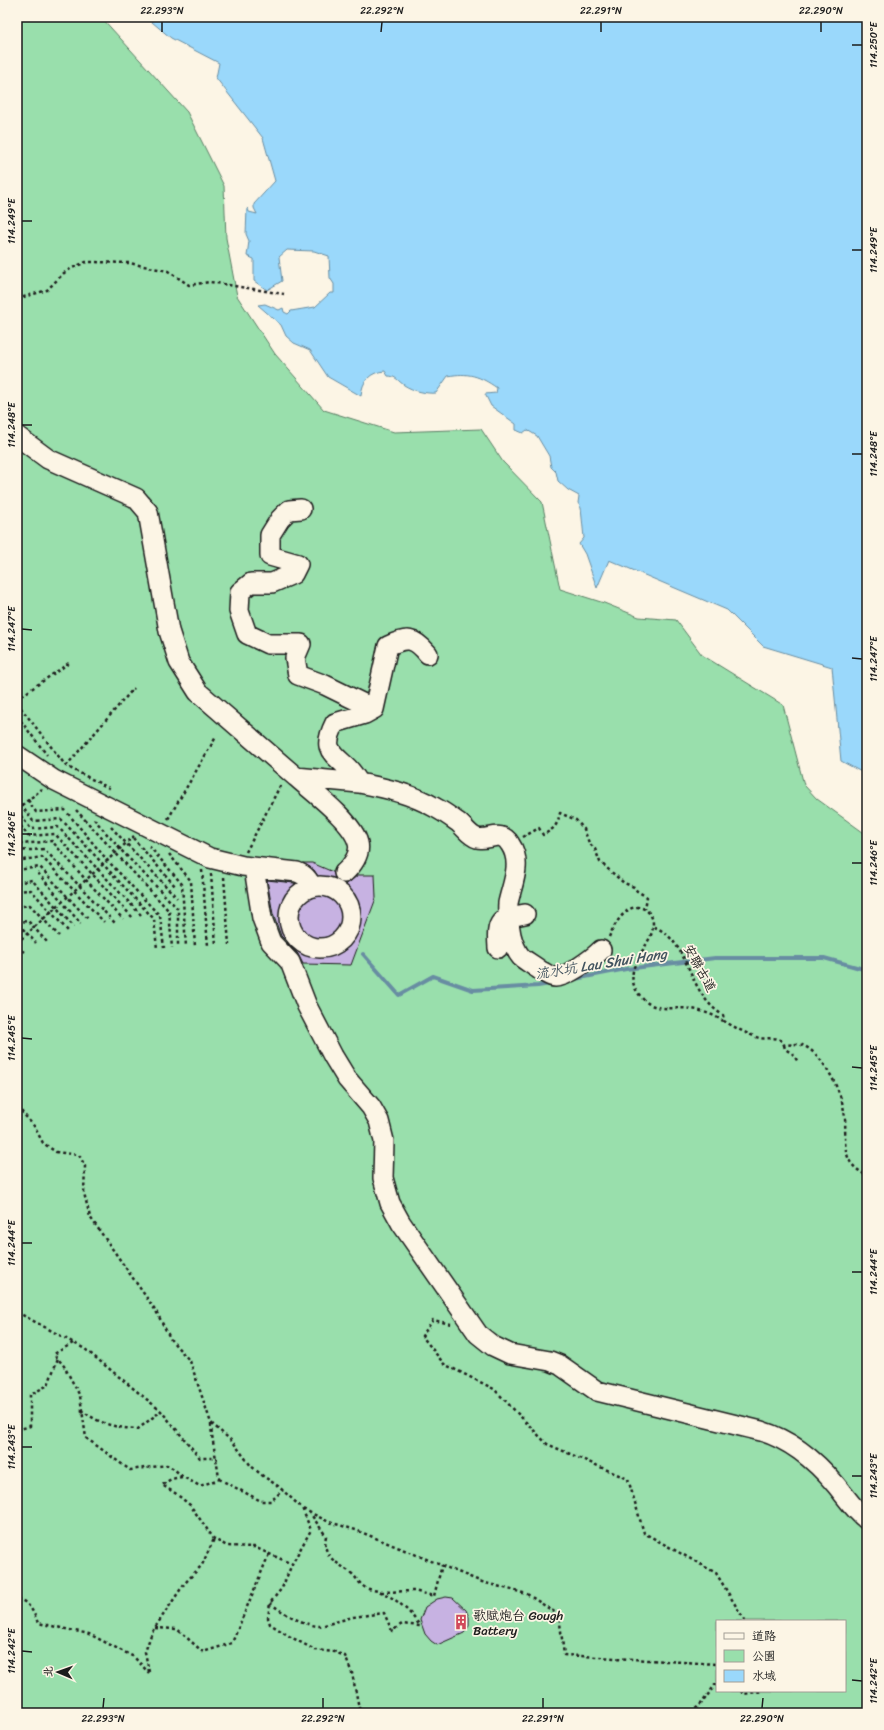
<svg xmlns="http://www.w3.org/2000/svg" width="884" height="1730" font-family="Sriracha,'LXGW WenKai TC',sans-serif">
  <rect width="100%" height="100%" fill="#fcf5e5"/>
  <filter id="ink" filterUnits="userSpaceOnUse"><feTurbulence type="fractalNoise" baseFrequency=".025" numOctaves="2"/><feDisplacementMap in="SourceGraphic" scale="8" xChannelSelector="R" yChannelSelector="G"/><feConvolveMatrix kernelMatrix="1 2 1 2 8 2 1 2 1" color-interpolation-filters="sRGB"/></filter>
  <g filter="url(#ink)">
    <!-- green -->
    <path fill="#99dfac" stroke="#5a7e64" fill-rule="evenodd" d="M17,17H101L187,112L224,186L226,238L237,296L275,354L324,410L394,432L481,429L503,462L542,502L560,589L604,603L639,617L676,620L702,655L783,705L804,785L817,799L867,835V1713H17ZM717,1621H845V1691H717Z"/>
    <!-- water -->
    <path fill="#9ad8fb" stroke="#688da2" d="M146,17H867V775L841,761L832,667L763,646L727,610L609,560L597,588L585,554L579,544L584,538L581,508L578,503L579,496L568,490L558,481L556,472L551,467L549,456L537,436L527,430L523,433L516,430V424L491,406L485,394L496,393L497,388C480,376 468,372 448,376L436,393C427,394 413,391 404,385C398,381 396,376 388,376L385,371C370,372 362,381 361,396L328,377L310,350L294,343L286,336L281,325L258,305L265,304L279,310L283,308L284,312L288,314L291,311L315,307L330,293H334V284L330,278L329,256L314,251L287,250L279,257L282,281L267,290L254,281V259L247,256L249,241L246,234L247,209L248,208L249,212L257,214L254,208V204L275,181L263,138L216,78L219,63L171,38Z"/>
    <g fill="none" stroke-linecap="round" stroke-linejoin="round">
      <!-- stream -->
      <path stroke="#688da2" stroke-width="4" d="M363,954L399,995L433,976L473,990L538,986L550,984
        M575,979L626,969L715,958H824L867,970"/>
    </g>
    <!-- building -->
    <path fill="#c7b2e2" stroke="#1c1c1c" d="M303,863H312L333,872L336,880L341,884H347L358,875H375L376,898L351,965L303,964L298,954L281,936L273,914L267,880L294,883L299,886L304,895L309,898L315,897L319,895L322,890L321,881L314,870Z
      M446,1597L453,1598L466,1610L469,1617V1626L464,1633L437,1645L431,1641L425,1634L420,1620L425,1607L437,1599Z"/>
    <g fill="none" stroke-linecap="round" stroke-linejoin="round">
      <!-- minor casing -->
      <g stroke="#1c1c1c" stroke-width="22">
        <path id="minor" d="M17,436L48,459L136,498L148,512L169,631L179,662L198,692L296,777
          M301,509L289,510L280,519L270,535V556L298,564L293,574L272,583H251L240,592L239,611L247,634L268,644H301L295,658L298,675L325,685L374,709L365,714L335,723C322,749 330,751 348,768C352,772 356,778 359,783L296,777C313,792 353,822 358,843C361,854 352,866 344,873
          M374,709L388,646C407,637 414,637 428,654
          M17,755L54,780L210,858L243,866L297,872C305,875 309,879 311,887
          M359,783C386,788 412,794 436,808C444,812 452,818 459,823C465,828 470,836 477,838C489,841 501,829 510,844C523,863 512,884 508,903C507,914 509,924 511,935C513,943 516,951 521,957C527,962 535,966 541,971C546,973 550,977 555,977C566,978 593,958 601,950
          M254,868L262,918L271,942L290,962L307,1006L333,1056L347,1079L371,1107L379,1121L384,1141L383,1178L390,1203L401,1223L478,1334L493,1346L510,1354L550,1361L560,1365L597,1391L761,1431C791,1440 816,1461 836,1485C846,1497 854,1510 867,1520
          M289 917a31 31 0 1 1 62 0a31 31 0 1 1-62 0Z
          M498,948C496,920 499,919 525,914"/>
      </g>
      <!-- path -->
      <path stroke="#1c1c1c" stroke-width="2.5" stroke-dasharray="3 3" stroke-linecap="butt" d="M17,299L47,290L64,273L72,268L86,262H93L129,263L168,271L189,285L210,282L284,294
        M17,699L69,663
        M17,703L66,766L111,789
        M17,716L47,755
        M66,766L134,688
        M17,800L33,821L61,819L154,919L157,949
        M28,800L36,812L65,810L108,861L160,916L164,948
        M17,809L42,789
        M76,810L169,911L172,948
        M17,811L31,829L58,827L141,915
        M94,819L120,849L178,909V947
        M168,819L216,737
        M17,821L28,836L55,834L134,919
        M111,827L177,898
        M17,837L22,844L52,841L86,880L123,919
        M523,837L539,828L543,835C555,828 557,826 560,813L576,820L584,829L589,843L595,849L600,862L624,883L634,887L637,891L647,897L645,909
        M133,838L176,887
        M149,846L182,884L186,947
        M17,851L44,849L116,924
        M246,852L281,784
        M169,854L191,881L195,947
        M17,861L42,857L104,922
        M17,870L40,867L89,920
        M202,870L208,946
        M38,873L81,924
        M211,874L216,945
        M224,877L229,945
        M17,883L32,880L74,927
        M17,891L31,890L68,931
        M17,907L30,905L59,936
        M17,922L28,921L47,942
        M654,927C680,936 688,972 701,993C707,1002 714,1010 723,1015L724,1021C734,1027 747,1034 759,1038C767,1040 780,1034 784,1045C789,1045 797,1043 802,1045C823,1053 841,1091 844,1111C847,1124 843,1143 847,1154C850,1166 858,1170 867,1176
        M17,929L22,928L36,943
        M609,937C613,928 618,918 626,912C637,901 653,910 653,924C654,948 614,969 643,999C656,1013 676,1006 692,1009C703,1011 714,1015 723,1021
        M17,943L134,836
        M17,947L24,952
        M784,1045L785,1049L793,1054L798,1062
        M17,1100L20,1110L34,1126L43,1143L56,1152L79,1155L85,1166L84,1193L90,1217L156,1311L171,1340L190,1361L211,1423L233,1442L251,1466L263,1476L278,1486L302,1508L311,1530L292,1564L282,1588L270,1603L268,1618L270,1624L289,1636L315,1650L335,1652L345,1656L352,1673L359,1708L366,1713
        M867,1135V1139
        M17,1312L85,1349L161,1411L200,1458H217
        M451,1324L433,1320L422,1336L444,1364L494,1389L547,1444L628,1479L644,1533L716,1573L745,1621
        M73,1343L54,1354L64,1366L80,1396L86,1438L130,1470L167,1465L174,1469L183,1477L200,1486L219,1479C217,1460 212,1442 211,1424
        M81,1410C100,1424 115,1428 138,1429L161,1411
        M17,1430L30,1426V1395L48,1385L58,1358
        M182,1477L171,1479L162,1485L175,1493L190,1505L214,1539L227,1546L254,1547L292,1564
        M219,1479L261,1501H271L283,1490
        M303,1509L329,1522L356,1530L482,1582L527,1594L559,1615L564,1655L717,1664
        M381,1592L414,1591L434,1596L442,1565
        M17,1599C29,1601 34,1613 38,1623L89,1634L134,1657L149,1673
        M270,1603C281,1612 307,1627 321,1626L353,1617L384,1613L392,1631L402,1624L420,1626C410,1611 397,1599 381,1592C376,1590 370,1590 366,1588C360,1585 356,1577 351,1573C336,1561 322,1558 326,1536L310,1513
        M155,1628L177,1629L203,1652L232,1643L269,1554
        M149,1672L145,1652L152,1632L184,1584L202,1565L214,1539
        M741,1691L743,1694L763,1691
        M691,1713L702,1703L715,1685H717"/>
      <!-- minor -->
      <use href="#minor" stroke="#fcf5e5" stroke-width="19"/>
    </g>
  </g>
  <!-- ticks -->
  <path fill="none" stroke="#1c1c1c" stroke-width="1.5" d="M162,32V22M381,32L382,22M601,32V22M821,32V22M852,45H862M22,221H32M852,250H862M22,425H32M852,454H862M22,629L32,630M852,658L862,659M22,834H32M852,863H862M22,1038L32,1039M852,1067L862,1068M22,1243H32M852,1272H862M22,1447H32M852,1476H862M22,1651L32,1652M852,1680L862,1681M103,1708L104,1698M323,1708V1698M543,1708V1698M762,1708L763,1698"/>
  <!-- icons -->
  <defs>
    <g id="building-bare" transform="scale(1.2)"><path d="M-4-6H4V6H1V3H-1V6H-4ZM-2.5-4.3h1.7v1.8h-1.7ZM.8-4.3h1.7v1.8H.8ZM-2.5-1h1.7V.8h-1.7ZM.8-1h1.7V.8H.8Z" fill="#d1495b" stroke="#fcf5e5" stroke-width="2.5" paint-order="stroke"/></g>
  </defs>
  <g fill-rule="evenodd">
    <use href="#building-bare" x="461" y="1622"/>
  </g>
  <g text-anchor="middle" dominant-baseline="central" stroke-width="3.5" stroke-linejoin="round" paint-order="stroke">
    <!-- street labels -->
    <g font-size="13" fill="#1c1c1c" stroke="#fcf5e5">
      <text transform="translate(700 968) rotate(61)">安聯古道</text>
    </g>
    <!-- poi labels -->
    <g font-size="13" fill="#1c1c1c" stroke="#fcf5e5" text-anchor="start">
      <text x="473" y="1615">歌賦炮台 Gough<tspan x="473" dy="15">Battery</tspan></text>
    </g>
    <!-- water labels -->
    <g font-size="14" font-style="italic" fill="#42545f" stroke="#fcf5e5">
      <text transform="translate(601 964) rotate(-9)">流水坑 Lau Shui Hang</text>
    </g>
  </g>
  <!-- margin -->
  <rect width="884" height="1730" fill="none" stroke="#fcf5e5" stroke-width="44"/>
  <!-- legend -->
  <rect x="716" y="1620" width="130" height="72" fill="#fcf5e5" stroke="#a29e95"/>
  <rect x="724" y="1633" width="20" height="6" fill="#fcf5e5" stroke="#a29e95"/>
  <text x="752" y="1640" font-size="12" fill="#1c1c1c">道路</text>
  <rect x="724" y="1650" width="20" height="12" fill="#99dfac" stroke="#a29e95"/>
  <text x="752" y="1660" font-size="12" fill="#1c1c1c">公園</text>
  <rect x="724" y="1670" width="20" height="12" fill="#9ad8fb" stroke="#a29e95"/>
  <text x="752" y="1680" font-size="12" fill="#1c1c1c">水域</text>
  <!-- north arrow -->
  <g transform="translate(58 1672) rotate(272)" stroke="#fcf5e5" stroke-width="3" paint-order="stroke">
  <path d="M0-3L7 15L0 10L-7 15Z" fill="#1c1c1c"/>
  <text y="-6" font-size="11" font-weight="bold" text-anchor="middle" fill="#1c1c1c">北</text>
  </g>
  <rect x="22" y="22" width="840" height="1686" fill="none" stroke="#1c1c1c" stroke-width="1.5"/>
  <g font-size="10" text-anchor="middle" fill="#1c1c1c">
    <text x="162" y="14">22.293°N</text>
    <text x="382" y="14">22.292°N</text>
    <text x="601" y="14">22.291°N</text>
    <text x="821" y="14">22.290°N</text>
    <text transform="translate(873 45) rotate(-90)" y="4">114.250°E</text>
    <text transform="translate(11 221) rotate(-90)" y="4">114.249°E</text>
    <text transform="translate(873 250) rotate(-90)" y="4">114.249°E</text>
    <text transform="translate(11 425) rotate(-90)" y="4">114.248°E</text>
    <text transform="translate(873 454) rotate(-90)" y="4">114.248°E</text>
    <text transform="translate(11 629) rotate(-90)" y="4">114.247°E</text>
    <text transform="translate(873 659) rotate(-90)" y="4">114.247°E</text>
    <text transform="translate(11 834) rotate(-90)" y="4">114.246°E</text>
    <text transform="translate(873 863) rotate(-90)" y="4">114.246°E</text>
    <text transform="translate(11 1038) rotate(-90)" y="4">114.245°E</text>
    <text transform="translate(873 1068) rotate(-90)" y="4">114.245°E</text>
    <text transform="translate(11 1243) rotate(-90)" y="4">114.244°E</text>
    <text transform="translate(873 1272) rotate(-90)" y="4">114.244°E</text>
    <text transform="translate(11 1447) rotate(-90)" y="4">114.243°E</text>
    <text transform="translate(873 1476) rotate(-90)" y="4">114.243°E</text>
    <text transform="translate(11 1651) rotate(-90)" y="4">114.242°E</text>
    <text transform="translate(873 1681) rotate(-90)" y="4">114.242°E</text>
    <text x="103" y="1722">22.293°N</text>
    <text x="323" y="1722">22.292°N</text>
    <text x="543" y="1722">22.291°N</text>
    <text x="762" y="1722">22.290°N</text>
  </g>
</svg>
